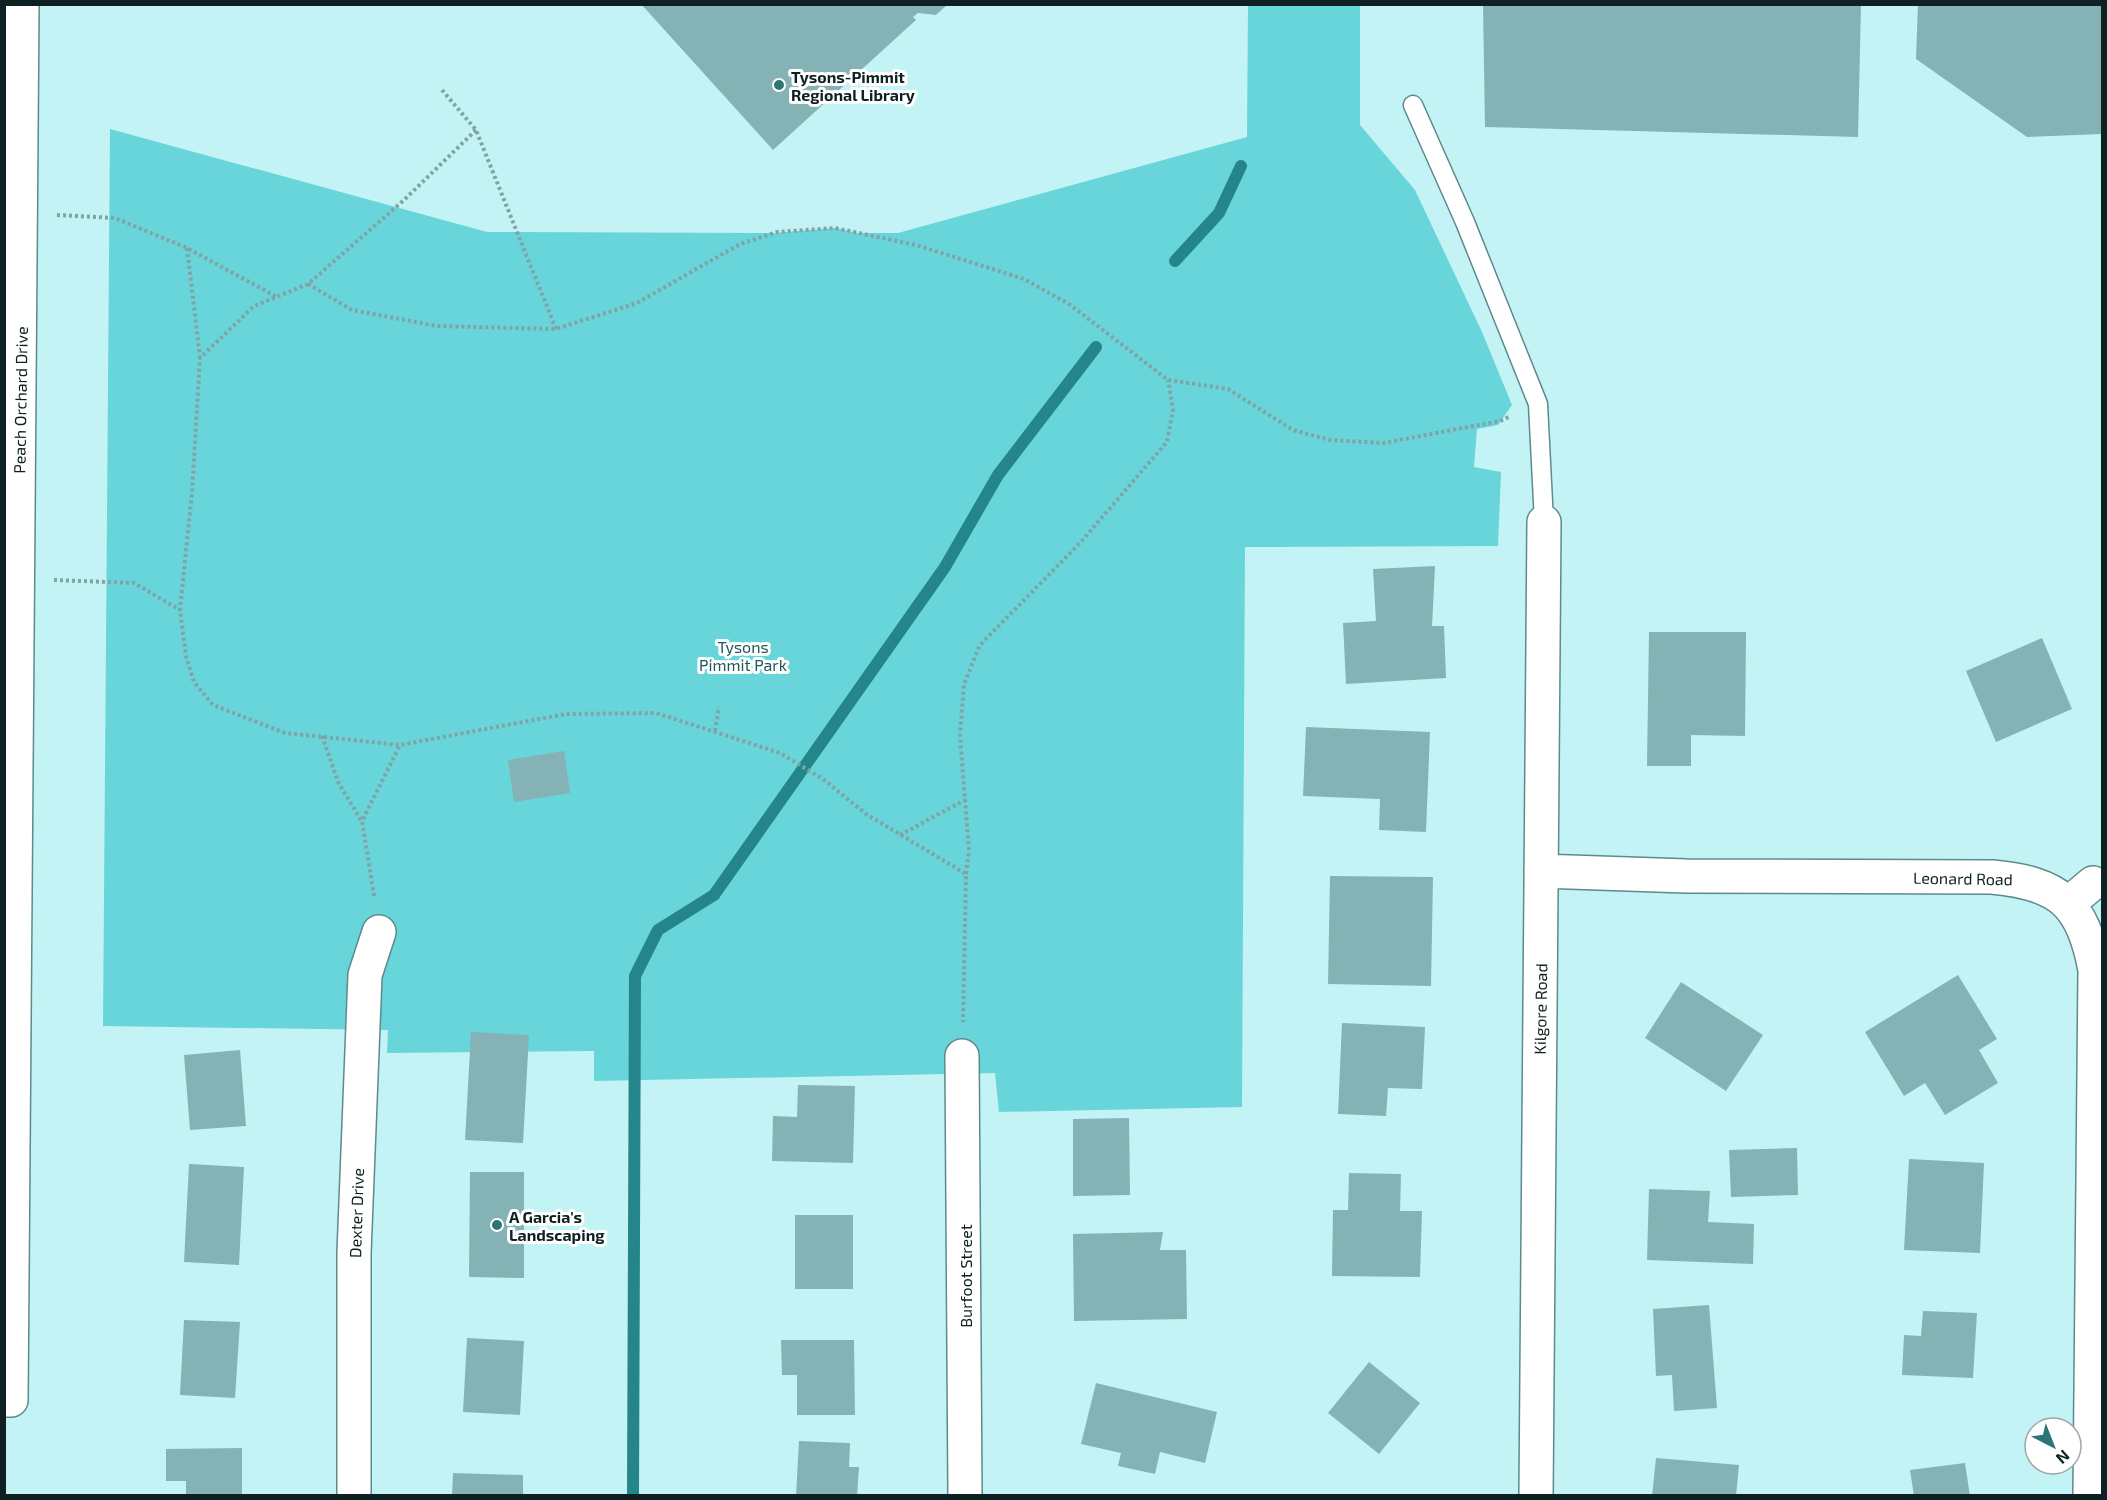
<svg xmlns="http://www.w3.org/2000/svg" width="2107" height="1500" font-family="'Exo 2',sans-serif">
  <rect width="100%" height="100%" fill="#c4f3f5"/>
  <!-- green -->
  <path fill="#67d5d9" d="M1248,5H1360V125L1415,190L1482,332L1512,405L1498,425L1477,429L1474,467L1501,472L1498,546L1245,547L1242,1107L999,1112L995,1073L594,1081V1051L387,1053L388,1030L103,1026L110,129L487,232L774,233L835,228L858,233H898L1247,137Z"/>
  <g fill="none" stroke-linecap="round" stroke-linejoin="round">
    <!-- stream -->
    <path stroke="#24868a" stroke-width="12" d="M1175,261L1219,213L1241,166
      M633,1496L635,976L658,930L714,895L945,567L998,475L1096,347"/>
  </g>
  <!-- building -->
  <path fill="#85b3b5" d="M641,4H948L936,15L918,13L913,17L916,20L773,150Z
    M1483,4H1861L1858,137L1485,127Z
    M1918,4H2102V134L2027,137L1916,59Z
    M1435,566L1432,626H1444L1446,678L1346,684L1343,623L1376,621L1373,569Z
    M1649,632H1746L1745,736L1691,735V766H1647Z
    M2042,638L2072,709L1996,742L1966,671Z
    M1306,727L1430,732L1426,832L1379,830L1380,799L1303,796Z
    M564,751L570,793L514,802L508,760Z
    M1330,876L1433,877L1431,986L1328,984Z
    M1958,975L1997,1039L1979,1050L1998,1083L1945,1115L1925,1083L1904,1096L1865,1032Z
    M1681,982L1763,1035L1726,1091L1645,1038Z
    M1342,1023L1425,1027L1422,1089L1388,1088L1386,1116L1338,1114Z
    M471,1032L529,1035L523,1143L465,1140Z
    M240,1050L246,1126L190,1130L184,1055Z
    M798,1085L855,1086L853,1163L772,1161L773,1116L797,1117Z
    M1129,1118L1130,1195L1073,1196V1119Z
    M1797,1148L1798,1195L1731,1197L1729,1150Z
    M1909,1159L1984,1163L1980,1253L1904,1250Z
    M189,1164L244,1167L239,1265L184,1262Z
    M470,1172H524V1278L469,1277Z
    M1349,1173L1401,1174L1400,1211H1422L1420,1277L1332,1276L1333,1210H1348Z
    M1649,1189L1710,1191L1708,1222L1754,1224L1753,1264L1647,1260Z
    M795,1215H853V1289H795Z
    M1163,1232L1160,1250H1186L1187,1319L1074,1321L1073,1234Z
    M1709,1305L1717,1408L1674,1411L1672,1375L1656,1376L1653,1309Z
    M1923,1311L1977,1313L1973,1378L1902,1375L1904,1335L1921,1336Z
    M184,1320L240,1322L235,1398L180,1395Z
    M467,1338L524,1341L520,1415L463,1412Z
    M781,1340H854L855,1415H797V1375H782Z
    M1369,1362L1420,1403L1379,1454L1328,1413Z
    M1096,1383L1217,1412L1205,1463L1160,1452L1155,1474L1118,1466L1121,1453L1081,1444Z
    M799,1441L850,1443L849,1467H859L857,1496H796Z
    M242,1448V1496H186V1481H166V1449Z
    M1656,1458L1739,1465L1736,1496H1652Z
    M1965,1463L1970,1496H1914L1910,1470Z
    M453,1473L523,1475V1496H452Z"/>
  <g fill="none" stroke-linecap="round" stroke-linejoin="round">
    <!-- lane casing -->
    <g stroke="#5d8a8c" stroke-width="21">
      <path id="lane" d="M1413,105L1465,222L1538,404L1544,522"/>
    </g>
    <!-- street casing -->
    <g stroke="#5d8a8c" stroke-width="36">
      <path id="street" d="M1541,871L1686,876L1992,877C2059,883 2083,903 2095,970L2090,1496
        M2068,904L2093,883
        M962,1056L965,1496
        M4,1400H11L22,4
        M354,1496V1253L365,975L379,932
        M1536,1496L1544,522"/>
    </g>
    <!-- path -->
    <path stroke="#80a4a5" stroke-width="4" stroke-dasharray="3 3" stroke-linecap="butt" d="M442,90L476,130L556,329
      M476,130L403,201L308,284L254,306L200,358L192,492L180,610L186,656L194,682L213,705L285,733L400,745L566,714L656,713L780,753L823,779L866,814L966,874L963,1022
      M57,215L115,218L187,248L277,297
      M187,248L200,357
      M308,284L352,310L437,326L556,329L637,303L740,244L777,232L835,228L916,245L1024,279L1069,304L1168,380L1228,389L1293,430L1330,440L1383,443L1500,421L1511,416
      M54,580L134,583L180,610
      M715,731L719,707
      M322,736L339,784L361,820
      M900,835L965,800
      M966,874L969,851L960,735L964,684L980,645L1080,543L1167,442L1173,410L1168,380
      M374,896L362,821L400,745"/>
    <!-- lane -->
    <use href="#lane" stroke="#fff" stroke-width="18"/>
    <!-- street -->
    <use href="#street" stroke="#fff" stroke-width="33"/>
  </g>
  <!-- markers -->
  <g fill="#2b7577" stroke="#fff" stroke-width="2">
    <circle cx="779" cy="85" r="6"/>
    <circle cx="497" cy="1225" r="6"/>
  </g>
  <g text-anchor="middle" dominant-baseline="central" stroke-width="6" stroke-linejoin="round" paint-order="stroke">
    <!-- poi labels -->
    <g font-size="16" font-weight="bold" fill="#0e2021" stroke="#fff" text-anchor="start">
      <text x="791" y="76">Tysons-Pimmit<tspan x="791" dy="18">Regional Library</tspan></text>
      <text x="509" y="1216">A Garcia's<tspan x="509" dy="18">Landscaping</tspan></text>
    </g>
    <!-- street labels -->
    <g font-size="16" fill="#0e2021" stroke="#fff">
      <text transform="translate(20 400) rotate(-89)">Peach Orchard Drive</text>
      <text transform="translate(1963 878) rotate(1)">Leonard Road</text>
      <text transform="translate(1540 1009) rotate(-89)">Kilgore Road</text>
      <text transform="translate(356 1213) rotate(-88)">Dexter Drive</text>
      <text transform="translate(965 1276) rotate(-90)">Burfoot Street</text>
    </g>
    <!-- park labels -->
    <g font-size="16" fill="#225759" stroke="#fff">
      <text x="743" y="646">Tysons<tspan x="743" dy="18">Pimmit Park</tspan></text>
    </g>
  </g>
  <!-- border -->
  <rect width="2107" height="1500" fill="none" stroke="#0e2021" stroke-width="12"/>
  <!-- north arrow -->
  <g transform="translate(2053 1446) rotate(138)"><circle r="28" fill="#ffffff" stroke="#9fa6a6" stroke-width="1.5"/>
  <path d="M0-4.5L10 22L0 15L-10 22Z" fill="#2b7577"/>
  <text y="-9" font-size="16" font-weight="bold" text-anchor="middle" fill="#0e2021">N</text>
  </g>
</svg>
